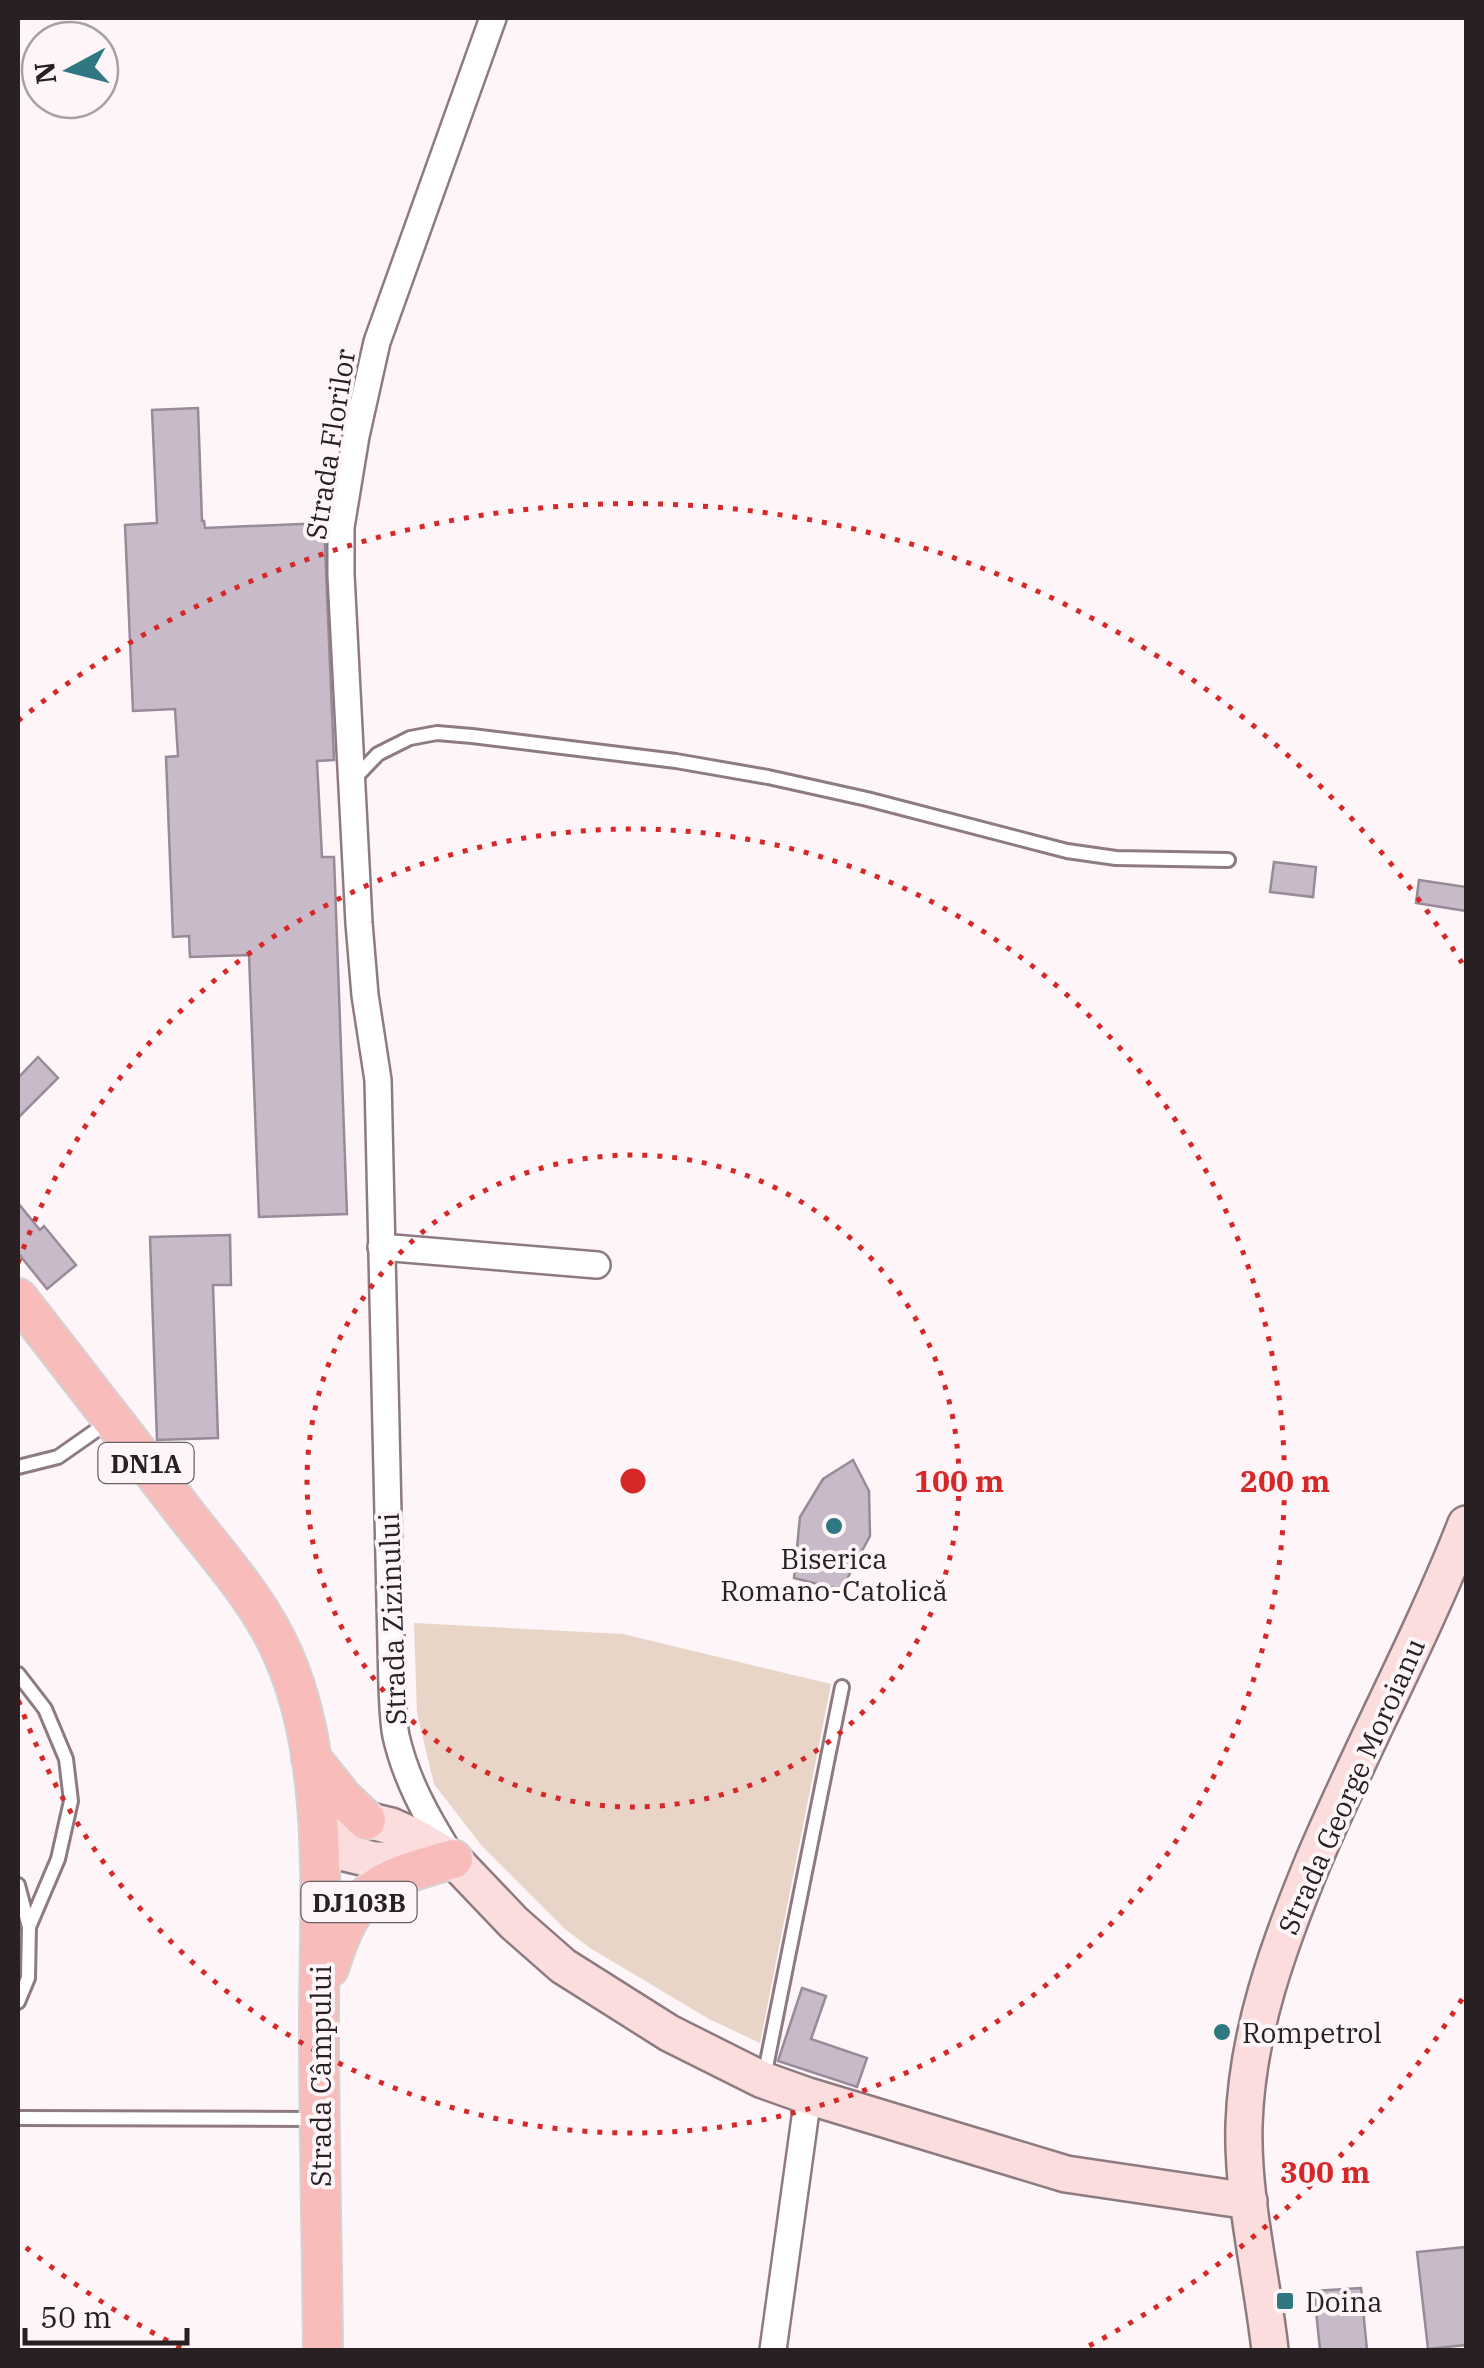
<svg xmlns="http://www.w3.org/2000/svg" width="1484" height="2368" font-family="'IBM Plex Serif',serif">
  <rect width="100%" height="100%" fill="#fef5f8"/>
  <!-- green -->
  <path fill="#e9d4c8" d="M414,1623L623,1634L831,1684L760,2043L709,2019L590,1948L565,1929L482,1846L434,1784L417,1713Z"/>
  <!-- building -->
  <path fill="#c8bac9" stroke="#988a99" stroke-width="2.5" d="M198,408L202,521H204L205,528L324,523L334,760L317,761L322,857H334L347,1214L259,1217L249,955L190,957L189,936L173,937L166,757L178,756L175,709L133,711L125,525L157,523L152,410Z
    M1274,862L1316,867L1313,897L1270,892Z
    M1419,880L1466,887V911L1416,903Z
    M38,1057L58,1078L18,1118V1078Z
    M18,1203L40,1230L44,1226L76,1265L47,1289L18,1253Z
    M230,1235L231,1285H213L218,1438L157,1440L150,1237Z
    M853,1460L869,1491L870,1536L841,1590L794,1578L800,1517L823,1479Z
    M802,1988L826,1996L811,2039L867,2058L857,2087L778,2061Z
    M1466,2247V2345L1428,2349L1417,2252Z
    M1361,2288L1367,2350H1320L1314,2291Z"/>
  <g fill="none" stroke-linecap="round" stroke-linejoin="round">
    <!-- service casing -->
    <g stroke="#8e7b82" stroke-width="18">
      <path id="service" d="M353,780L378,754L410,738L437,733L472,736L676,761L768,777L867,799L1067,851L1116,858L1228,860
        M18,1467L58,1457L108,1422
        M18,1674L45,1709L66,1759L71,1801L58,1859L29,1927
        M18,1885L29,1927L28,1978L18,2002
        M764,2077L842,1687
        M18,2118L315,2119"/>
    </g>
    <!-- minor casing -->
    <g stroke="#8e7b82" stroke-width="30">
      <path id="minor" d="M381,1247L597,1265
        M450,1854C427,1817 406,1780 396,1736C393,1721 393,1704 392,1688L378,1080L365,995L359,923L341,575V527L356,436L377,342L493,18
        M773,2350L808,2096"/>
    </g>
    <!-- secondary casing -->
    <g stroke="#8e7b82" stroke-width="40">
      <path id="secondary" d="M318,1834L347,1821L366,1820L391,1826L411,1835L453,1859L514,1923L563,1966L669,2033L763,2080L808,2096L1066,2174L1249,2201
        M318,1834L345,1853L374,1860H432
        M1270,2350C1262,2277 1242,2198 1244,2125C1247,2032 1278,1947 1313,1862C1361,1748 1421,1639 1466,1524"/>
    </g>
    <!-- primary casing -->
    <g stroke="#d4d2d3" stroke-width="42">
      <path id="primary" d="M18,1298C74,1370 130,1442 185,1513C220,1558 262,1604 284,1657C331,1765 319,1908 319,2024C319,2133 322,2242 323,2350
        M311,1758L343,1798L366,1820
        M329,1968C354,1888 375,1881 453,1859"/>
    </g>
    <!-- service -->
    <use href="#service" stroke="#fff" stroke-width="12"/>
    <!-- minor -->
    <use href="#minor" stroke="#fff" stroke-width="25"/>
    <!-- secondary -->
    <use href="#secondary" stroke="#fbdddd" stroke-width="35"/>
    <!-- primary -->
    <use href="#primary" stroke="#f8bcbb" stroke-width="38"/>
  </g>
  <!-- distance rings -->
  <g fill="none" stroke="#d62828" stroke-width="5" stroke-dasharray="5 10">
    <circle cx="633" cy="1481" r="326"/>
    <path d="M18 1263A652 652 0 1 1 18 1699"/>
    <path d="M1462 1999A978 978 0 0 1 1085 2348M181 2348A978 978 0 0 1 18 2241M18 721A978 978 0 0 1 1462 963"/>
  </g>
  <!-- markers -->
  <g fill="#307881" stroke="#fef5f8" stroke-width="4">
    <circle cx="834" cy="1526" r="10"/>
    <circle cx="1222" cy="2032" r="10"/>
    <rect x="1275" y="2291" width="20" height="20" rx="5"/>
  </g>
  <g text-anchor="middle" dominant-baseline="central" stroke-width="8" stroke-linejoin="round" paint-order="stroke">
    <!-- shield labels -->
    <g fill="#fef5f8" stroke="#686063" stroke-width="2.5">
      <rect x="98.5" y="1443" width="95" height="40" rx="8"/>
      <rect x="301.5" y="1882" width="115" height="40" rx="8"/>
    </g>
    <g font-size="25" font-weight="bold" fill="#282023">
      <text x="146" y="1463">DN1A</text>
      <text x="359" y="1902">DJ103B</text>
    </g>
    <!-- street labels -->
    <g font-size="28" fill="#282023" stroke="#fef5f8">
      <text transform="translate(330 444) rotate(-81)">Strada Florilor</text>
      <text transform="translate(392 1619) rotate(-92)">Strada Zizinului</text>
      <text transform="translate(1351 1786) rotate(-66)">Strada George Moroianu</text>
      <text transform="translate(320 2076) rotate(-90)">Strada Câmpului</text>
    </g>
    <!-- poi labels -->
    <g font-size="28" fill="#282023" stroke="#fef5f8" text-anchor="start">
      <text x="834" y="1558" text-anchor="middle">Biserica<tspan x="834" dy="32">Romano-Catolică</tspan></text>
      <text x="1242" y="2032">Rompetrol</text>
      <text x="1305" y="2301">Doina</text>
    </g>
  </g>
  <circle cx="633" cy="1481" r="15" fill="#d62828" stroke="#fef5f8" stroke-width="5"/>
  <g font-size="30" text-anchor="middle" font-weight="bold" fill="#d62828" stroke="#fef5f8" stroke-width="8" stroke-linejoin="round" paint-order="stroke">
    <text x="959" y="1492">100 m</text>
    <text x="1285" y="1492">200 m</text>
    <text x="1325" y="2183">300 m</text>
  </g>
  <!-- border -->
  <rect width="1484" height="2368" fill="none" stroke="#282023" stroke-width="40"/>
  <!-- north arrow -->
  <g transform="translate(70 70) rotate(263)"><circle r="48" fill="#fef5f8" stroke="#a8a0a3" stroke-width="2.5"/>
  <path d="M0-8L18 38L0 25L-18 38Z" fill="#307881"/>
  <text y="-15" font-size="28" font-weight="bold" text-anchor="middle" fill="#282023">N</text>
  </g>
  <!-- scale -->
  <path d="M25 2328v15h162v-15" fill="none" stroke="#282023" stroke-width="5"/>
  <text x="40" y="2328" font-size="30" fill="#282023" stroke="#fef5f8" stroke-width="8" paint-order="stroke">50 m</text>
</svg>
